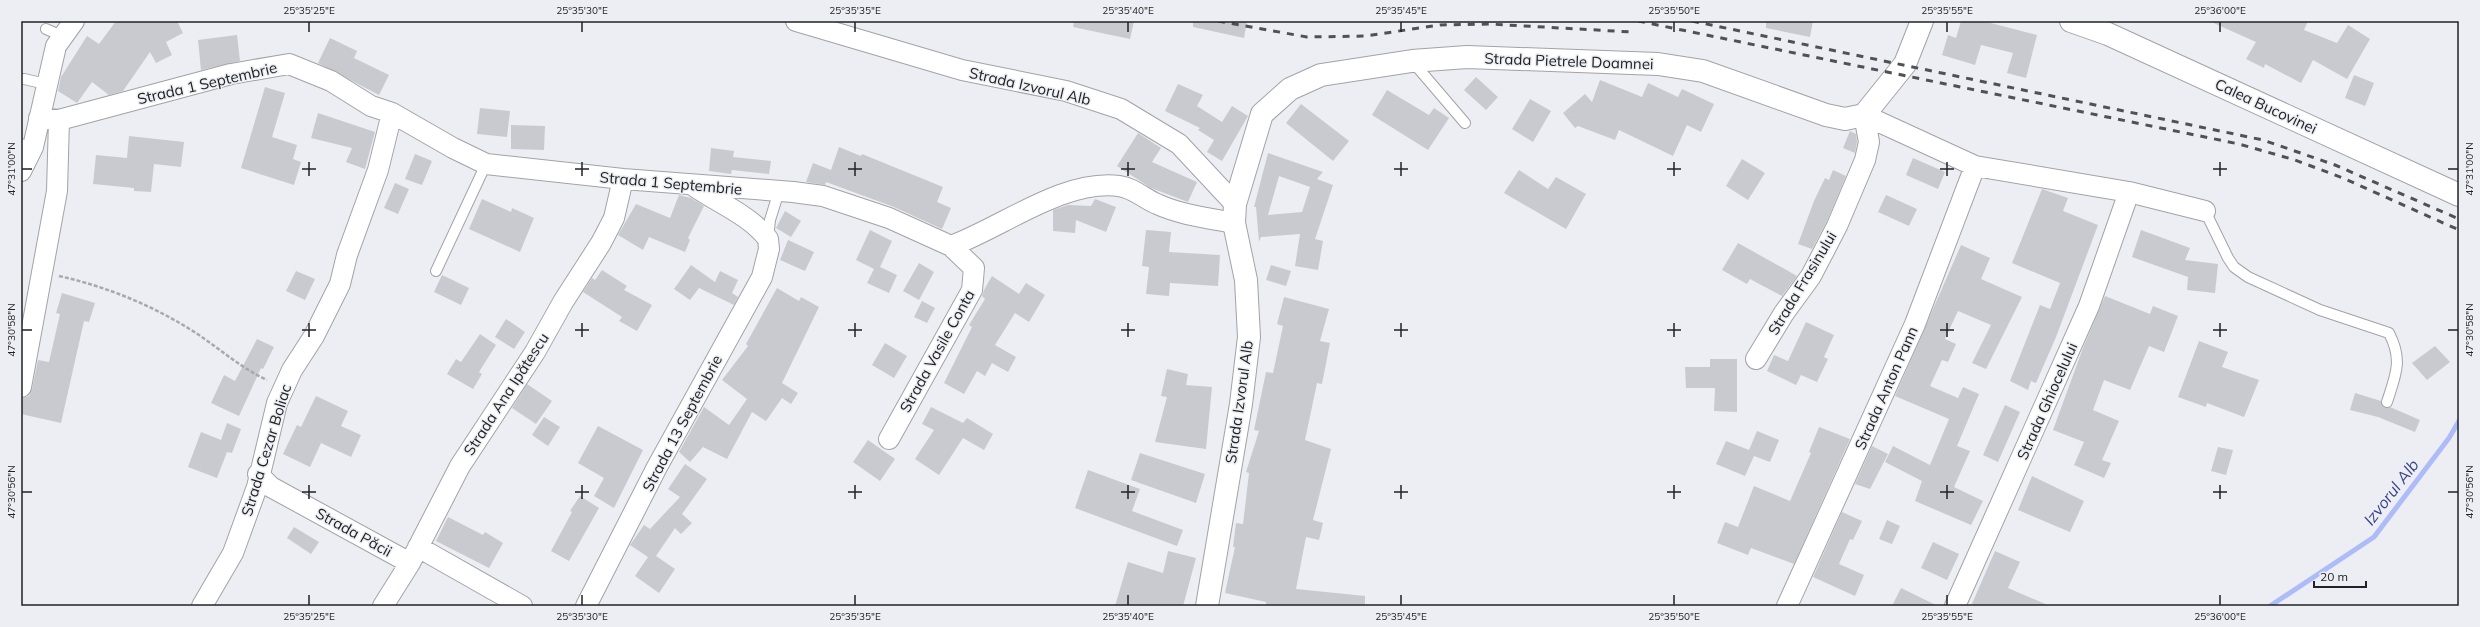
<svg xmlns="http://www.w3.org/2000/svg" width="2480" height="627" font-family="Mulish,sans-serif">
  <rect width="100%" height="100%" fill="#edeef3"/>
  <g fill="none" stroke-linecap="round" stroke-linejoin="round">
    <!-- stream -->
    <path stroke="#adbcf8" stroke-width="5" d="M2270,606L2374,537L2449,438L2459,421"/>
  </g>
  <!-- building -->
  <path fill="#c9cacf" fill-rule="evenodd" d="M116,21H177L183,33L166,42L172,55L156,63L150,52L123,91L109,95L92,82L77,103L58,91L61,77L87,36L99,44Z
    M1074,21H1134L1130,39L1073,27Z
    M1193,21H1247L1244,38L1193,27Z
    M1766,21H1813L1810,37L1766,28Z
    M1961,21H1983L2037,35L2026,78L2007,73L2013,53L1981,45L1975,65L1942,55L1948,35L1956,38Z
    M2209,21H2308L2304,30L2337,43L2348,25L2370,39L2347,79L2313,60L2301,83L2265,64L2264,68L2246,59L2256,42Z
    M237,35L240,61L201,70L198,40Z
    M330,38L357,51L354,58L389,75L379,95L318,63Z
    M2354,75L2374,83L2365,106L2345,98Z
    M1476,77L1498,97L1486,110L1464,90Z
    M1600,80L1642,97L1648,83L1678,97L1682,89L1714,104L1701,132L1687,125L1673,156L1619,130L1615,140L1578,126L1575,128L1563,113L1585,94L1592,102Z
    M1178,84L1203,95L1197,106L1222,122L1232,106L1248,116L1222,161L1207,152L1214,140L1198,130L1200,128L1165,111Z
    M265,87L285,93L272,137L297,145L293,159L301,162L294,185L241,168Z
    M1387,90L1429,115L1434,108L1449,118L1428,150L1372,115Z
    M1530,99L1551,111L1533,142L1512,129Z
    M1301,104L1349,141L1333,161L1286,123Z
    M480,108L510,111L507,137L477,134Z
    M318,113L375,132L365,169L346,162L352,148L311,138Z
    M511,125L545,126L544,150L511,149Z
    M1850,131L1856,134L1857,142L1855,153L1843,148Z
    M1138,133L1161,148L1152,162L1197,182L1188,202L1151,188L1117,166Z
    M129,136L184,142L181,167L154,164L151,192L134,191V188L93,184L96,155L127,158Z
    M839,147L861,156L862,154L943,187L937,202L951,208L942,229L894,207L826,182L825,185L806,182L813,163L831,170Z
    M711,148L734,151L733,157L771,161L769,174L732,170L731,174L709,171Z
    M1268,153L1323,172L1317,179L1333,185L1315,239L1323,241L1318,270L1295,266L1300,234L1261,237L1259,242L1256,207H1254ZM1279,176L1310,187L1302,212L1268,215Z
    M415,154L432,161L422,185L405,179Z
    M1913,158L1945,172L1938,189L1906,175Z
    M1742,159L1765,173L1748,200L1726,186Z
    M1519,170L1548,189L1556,177L1586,194L1566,229L1504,193Z
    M1833,170L1846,176L1827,221L1812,249L1798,244L1814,201L1825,178L1829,180Z
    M395,183L409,189L398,214L384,208Z
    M2042,189L2068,198L2063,211L2098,225L2056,337L2036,383L2031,381L2028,390L2010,381L2040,305L2050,309L2060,283L2012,263Z
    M679,195L691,198L704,206L688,238L690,240L685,252L649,237L643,250L618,235L636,204L670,218Z
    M1886,195L1917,209L1909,226L1878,212Z
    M482,199L511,212L512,208L534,218L520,252L469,229Z
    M1095,199L1116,207L1106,232L1076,220L1075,233L1053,231V210L1068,205L1091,206Z
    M785,211L801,221L791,237L776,228Z
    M870,230L892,241L880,267L897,275L889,293L867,283L874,269L856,260Z
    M1146,230L1171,232L1169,252L1220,255L1218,286L1170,283L1169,296L1146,294L1149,267L1142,266Z
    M2141,230L2190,248L2185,260L2218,264L2215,293L2187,290L2188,277L2132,257Z
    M788,240L814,252L805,271L780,260Z
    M1738,243L1797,276L1782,296L1750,279L1747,284L1722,270Z
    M1961,245L1990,258L1981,279L2022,297L1986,369L1972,363L1991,325L1958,311L1945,339L1956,344L1948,362L1942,360L1930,386L1958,398L1963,387L1979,394L1957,446L1970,451L1954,487L1983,501L1971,525L1915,501L1922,481L1885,462L1893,446L1930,465L1949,419L1895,396Z
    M919,263L934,272L919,300L903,291Z
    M691,265L715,282L720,271L738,280L732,293L738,297L734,305L699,288L690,300L674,289Z
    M1271,265L1291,271L1286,286L1266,280Z
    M602,270L627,286L624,290L652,305L637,331L619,321L622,317L583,292L592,278L595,280Z
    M296,271L315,279L305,300L286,291Z
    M442,275L469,288L461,305L434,292Z
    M992,276L1019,294L1026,283L1045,295L1029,322L1015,313L995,345L1016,357L1008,372L992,363L985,376L977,371L964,394L944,383L972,327L969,325L985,299L982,296L984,290Z
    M777,288L799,301L801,297L819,307L782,383L798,393L791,404L782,398L766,421L752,412L727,459L703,447L690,462L679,452L704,407L729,425L747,399L722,380L748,346L746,344Z
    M62,293L95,303L89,322L84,321L61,423L21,414V407L23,398L29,396L32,389L38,360L49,362L60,314L56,313Z
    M2105,296L2150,314L2153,306L2178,316L2164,352L2149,346L2130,390L2104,380L2093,410L2119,421L2102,460L2111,463L2104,478L2074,465L2084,442L2053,430L2083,348Z
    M1284,297L1329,309L1320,341L1330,343L1322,384L1317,383L1305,440L1331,449L1313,520L1323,523L1319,540L1306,537L1296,589L1365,596V606H1266V602L1225,593L1235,547H1233L1236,523L1243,524L1249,473L1246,472L1259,431L1254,430L1266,372L1273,373L1283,326L1277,324Z
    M922,301L935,308L927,323L914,317Z
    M506,319L525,332L514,349L495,337Z
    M1806,322L1834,335L1824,357L1828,359L1817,382L1801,375L1796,385L1767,371L1774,355L1788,361Z
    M480,334L496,345L479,372L482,374L473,389L447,374L456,359L461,362Z
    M257,339L274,347L263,369L261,368L239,416L211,403L224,375L235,381Z
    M2199,341L2228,352L2222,367L2259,380L2244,417L2207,403L2206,407L2178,397Z
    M885,343L907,356L894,378L872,365Z
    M2435,346L2450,362L2427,380L2412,363Z
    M1710,359H1737V412L1714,411L1715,388H1686L1685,367H1710Z
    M1167,369L1188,374L1186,385L1212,387L1206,449L1155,442L1167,397L1161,396Z
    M527,384L552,401L536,424L512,408Z
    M2355,393L2381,401L2385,408L2390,407L2420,420L2415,432L2378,417L2350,410Z
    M316,396L348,411L341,426L361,435L351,457L321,443L310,467L283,454L297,425L301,427Z
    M2005,405L2020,412L1998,462L1983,455Z
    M931,407L963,423L967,418L993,434L984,450L963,438L939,475L915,459L934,430L922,424Z
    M544,417L560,427L548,446L532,435Z
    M227,423L241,429L232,453L227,452L217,478L188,467L201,432L221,440Z
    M598,426L643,450L614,508L594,496L604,478L578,463Z
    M1819,427L1850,439L1794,564L1751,548L1748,555L1717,543L1725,522L1738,527L1754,486L1790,501L1811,453L1809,452Z
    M1757,431L1779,440L1770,462L1754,456L1745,476L1716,464L1726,441L1749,450Z
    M868,440L895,459L880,481L853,462Z
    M1872,446L1888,454L1870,489L1855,484Z
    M2218,447L2233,450L2226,475L2211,471Z
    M1140,453L1205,474L1196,503L1131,480Z
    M685,464L707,479L682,514L692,523L681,534L675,528L656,556L675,569L659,593L635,576L648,557L630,545L644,525L650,529L680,497L668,489Z
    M1088,470L1140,489L1132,511L1183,530L1177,546L1075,508Z
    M2032,476L2084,501L2070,532L2018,510Z
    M580,496L599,508L569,561L551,551L572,512L570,511Z
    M1842,512L1862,521L1853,540L1850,539L1839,564L1864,575L1855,596L1813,577Z
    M448,517L483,535L485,532L503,543L489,568L436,541Z
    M1887,520L1900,526L1892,544L1879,539Z
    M294,527L319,542L311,554L287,538Z
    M1933,542L1959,554L1947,580L1921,568Z
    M1168,551L1196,558L1183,606H1115L1128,562L1163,573Z
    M1995,551L2020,562L2008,588L2050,606H1971Z
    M1901,588L1938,606H1892Z"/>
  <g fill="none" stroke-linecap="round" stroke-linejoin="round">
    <!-- service casing -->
    <g stroke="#a2a3a7" stroke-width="12">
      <path id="service" d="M46,29L62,36
        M1412,61L1465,123
        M24,79L46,84
        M21,144L33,147
        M2205,211L2228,258L2234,267L2248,277L2320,310L2389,333C2403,360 2396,374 2387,402
        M768,239L770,220L779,191
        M436,271L486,164"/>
    </g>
    <!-- minor casing -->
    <g stroke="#a2a3a7" stroke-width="22">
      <path id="minor" d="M796,21L962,70L1066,91L1121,109L1179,144L1235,204
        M1864,115L1975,166L2129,192L2205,211
        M39,118L59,120L231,74L289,64L331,81L371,106L392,113L453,148L486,164L623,179L793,192L823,196L889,218L951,246C1001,228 1063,179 1119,186C1134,188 1143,198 1157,204C1181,215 1208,218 1234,223
        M21,171L33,147L56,46L74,21
        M1756,359L1784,313L1811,276L1837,226L1865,160L1869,142L1864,115
        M21,387L57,191L59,120
        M889,439L972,290L974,268L951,246
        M258,474L271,487L410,563
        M418,547L522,606
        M202,606L233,553L257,487L277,403L292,370L314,336L340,284L347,255L378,170L392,113
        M383,606L410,563L460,466L535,352L563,302L601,243L614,218L623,179
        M586,606L657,467L762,277L769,249L768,239C750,215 718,203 694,186
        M1787,606L1915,324L1975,166
        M1955,606L2089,306L2129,192"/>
    </g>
    <!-- tertiary casing -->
    <g stroke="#a2a3a7" stroke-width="24">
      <path id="tertiary" d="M1207,606L1241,404L1249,337L1246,280L1234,223L1235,204L1262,114L1290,89L1321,75L1412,61L1467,57L1658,64L1703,71L1826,115L1845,119L1864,115L1905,64L1922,21"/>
    </g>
    <!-- trunk casing -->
    <g stroke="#a2a3a7" stroke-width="24">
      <path id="trunk" d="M2071,21L2108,34L2459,195"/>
    </g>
    <!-- path -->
    <path stroke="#a8a9ad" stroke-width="2.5" stroke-dasharray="4 2" stroke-linecap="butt" d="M59,276C108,287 154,306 196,333C220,349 241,368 267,380"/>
    <!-- service -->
    <use href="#service" stroke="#fff" stroke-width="10"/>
    <!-- minor -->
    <use href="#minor" stroke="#fff" stroke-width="20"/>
    <!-- tertiary -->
    <use href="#tertiary" stroke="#fff" stroke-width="22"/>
    <!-- trunk -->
    <use href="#trunk" stroke="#fff" stroke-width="22"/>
    <!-- rail -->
    <path stroke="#505154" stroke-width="3" stroke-dasharray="7 7" stroke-linecap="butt" d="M1218,21L1307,37L1365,36L1440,25L1489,24L1632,32
      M1638,21L2239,144L2295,160L2343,178L2459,230
      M1692,21L2263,140L2335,165L2459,219"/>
  </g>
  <!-- ticks -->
  <path fill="none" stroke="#212224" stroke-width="1.5" d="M309,22V32M582,22V32M855,22V32M1128,22V32M1401,22V32M1674,22V32M1947,22V32M2220,22V32M309,162V176M582,162V176M855,162V176M1128,162V176M1401,162V176M1674,162V176M1947,162V176M2220,162V176M22,169H32M302,169H316M575,169H589M848,169H862M1121,169H1135M1394,169H1408M1667,169H1681M1940,169H1954M2213,169H2227M2448,169H2458M309,323V337M582,323V337M855,323V337M1128,323V337M1401,323V337M1674,323V337M1947,323V337M2220,323V337M22,330H32M302,330H316M575,330H589M848,330H862M1121,330H1135M1394,330H1408M1667,330H1681M1940,330H1954M2213,330H2227M2448,330H2458M309,485V499M582,485V499M855,485V499M1128,485V499M1401,485V499M1674,485V499M1947,485V499M2220,485V499M22,492H32M302,492H316M575,492H589M848,492H862M1121,492H1135M1394,492H1408M1667,492H1681M1940,492H1954M2213,492H2227M2448,492H2458M309,595V605M582,595V605M855,595V605M1128,595V605M1401,595V605M1674,595V605M1947,595V605M2220,595V605"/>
  <g text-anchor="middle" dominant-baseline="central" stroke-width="3" stroke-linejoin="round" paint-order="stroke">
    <!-- street labels -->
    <g font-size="15" fill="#212224" stroke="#edeef3">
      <text transform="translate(1569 61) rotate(2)">Strada Pietrele Doamnei</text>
      <text transform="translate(207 83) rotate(-13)">Strada 1 Septembrie</text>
      <text transform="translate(1030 86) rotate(13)">Strada Izvorul Alb</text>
      <text transform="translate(2266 106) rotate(25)">Calea Bucovinei</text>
      <text transform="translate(671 183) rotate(5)">Strada 1 Septembrie</text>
      <text transform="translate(1802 283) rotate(-59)">Strada Frasinului</text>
      <text transform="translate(937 351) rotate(-61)">Strada Vasile Conta</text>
      <text transform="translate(1886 388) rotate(-66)">Strada Anton Pann</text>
      <text transform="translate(506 394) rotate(-57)">Strada Ana Ipătescu</text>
      <text transform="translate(2047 401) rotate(-66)">Strada Ghiocelului</text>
      <text transform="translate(1239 402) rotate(-82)">Strada Izvorul Alb</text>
      <text transform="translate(682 423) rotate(-62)">Strada 13 Septembrie</text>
      <text transform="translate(266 450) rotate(-73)">Strada Cezar Boliac</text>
      <text transform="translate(354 532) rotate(29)">Strada Păcii</text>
    </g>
    <!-- water labels -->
    <g font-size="16" font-style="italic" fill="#38438a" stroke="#edeef3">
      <text transform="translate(2391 492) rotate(-52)">Izvorul Alb</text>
    </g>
  </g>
  <!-- border -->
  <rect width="2480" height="627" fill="none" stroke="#edeef3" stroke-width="44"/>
  <!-- scale -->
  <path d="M2314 581v6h52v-6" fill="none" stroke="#212224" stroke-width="2"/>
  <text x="2320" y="581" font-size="12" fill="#212224" stroke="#edeef3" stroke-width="3" paint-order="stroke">20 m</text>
  <rect x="22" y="22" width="2436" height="583" fill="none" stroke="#212224" stroke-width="1.5"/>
  <g font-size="10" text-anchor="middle" fill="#212224">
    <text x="309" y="14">25°35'25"E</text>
    <text x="582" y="14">25°35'30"E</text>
    <text x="855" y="14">25°35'35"E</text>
    <text x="1128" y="14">25°35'40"E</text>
    <text x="1401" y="14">25°35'45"E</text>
    <text x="1674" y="14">25°35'50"E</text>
    <text x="1947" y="14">25°35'55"E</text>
    <text x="2220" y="14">25°36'00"E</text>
    <text transform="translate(11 169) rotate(-90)" y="4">47°31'00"N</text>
    <text transform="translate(2469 169) rotate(-90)" y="4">47°31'00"N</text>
    <text transform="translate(11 330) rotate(-90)" y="4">47°30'58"N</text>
    <text transform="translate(2469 330) rotate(-90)" y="4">47°30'58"N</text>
    <text transform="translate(11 492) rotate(-90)" y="4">47°30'56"N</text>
    <text transform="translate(2469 492) rotate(-90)" y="4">47°30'56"N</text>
    <text x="309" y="620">25°35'25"E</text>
    <text x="582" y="620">25°35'30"E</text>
    <text x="855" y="620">25°35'35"E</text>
    <text x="1128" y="620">25°35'40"E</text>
    <text x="1401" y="620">25°35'45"E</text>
    <text x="1674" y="620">25°35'50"E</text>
    <text x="1947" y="620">25°35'55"E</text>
    <text x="2220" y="620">25°36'00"E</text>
  </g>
</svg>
